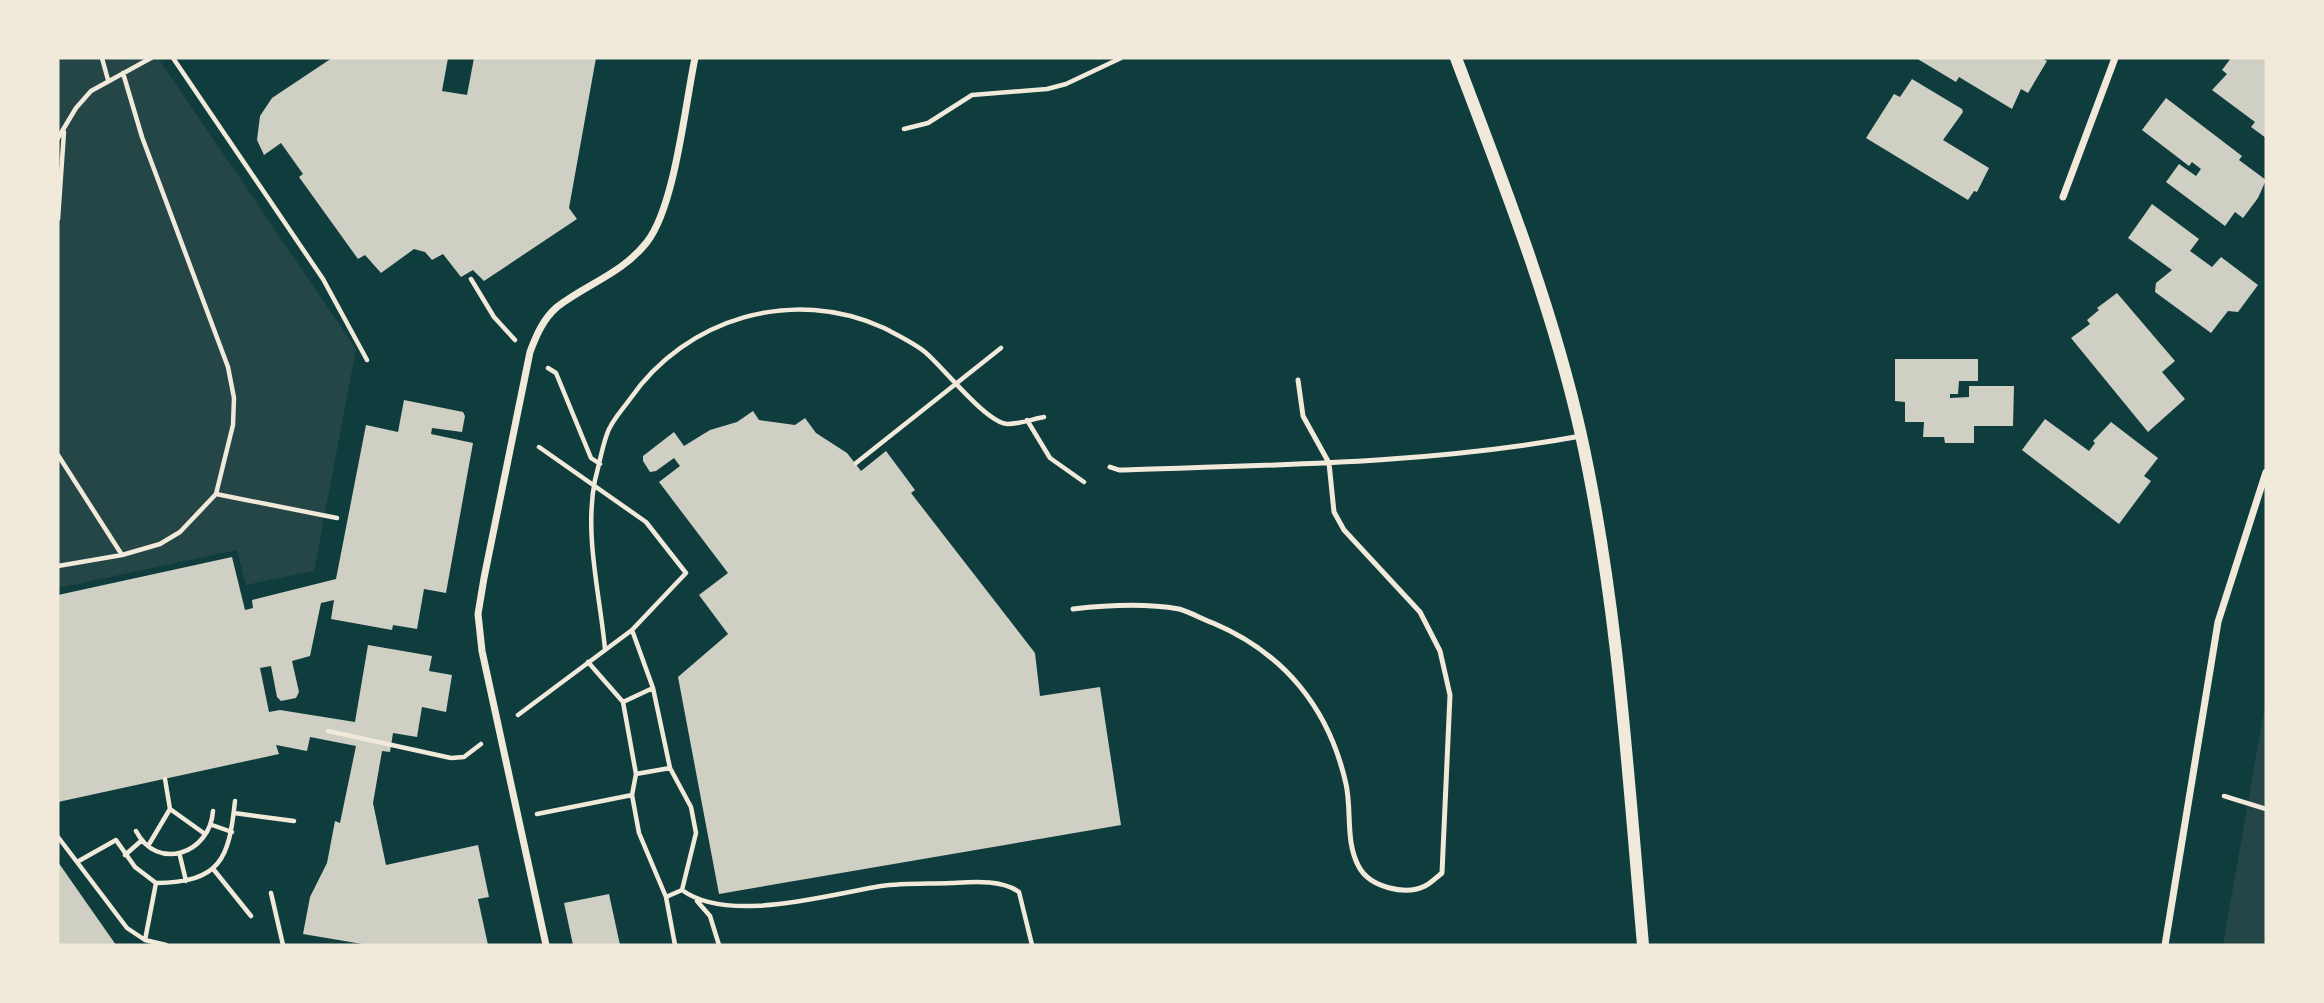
<svg xmlns="http://www.w3.org/2000/svg" width="2324" height="1003" font-family="'Asap Condensed',sans-serif">
  <rect width="100%" height="100%" fill="#0f3d3e"/>
  <!-- green -->
  <path fill="#244646" d="M58,58H158L356,349L314,571L246,585L237,550L58,588Z
    M2266,700V945H2223Z"/>
  <!-- building -->
  <path fill="#cfcfc3" d="M332,58H448L442,91L467,95L474,58H596L569,208L577,219L484,281L473,270L461,277L443,254L432,260L425,252L414,249L381,273L365,255L358,259L299,177L303,174L281,143L264,155L257,140L260,116L272,98Z
    M1916,58H2042L2047,61L2028,93L2021,89L2012,109L1959,77L1956,82Z
    M2231,58H2266V138L2251,127L2255,122L2212,90L2227,74L2222,70Z
    M1912,79L1962,109L1963,112L1943,140L1989,168L1977,192L1974,191L1968,200L1866,138L1894,94L1900,97Z
    M2166,98L2242,156L2239,160L2266,180L2258,198L2243,218L2235,212L2225,226L2166,182L2179,164L2196,176L2201,169L2192,162L2189,166L2142,130Z
    M2152,204L2199,239L2190,251L2212,267L2221,257L2258,285L2238,312L2228,311L2211,333L2155,292L2156,283L2172,270L2128,238Z
    M2117,293L2175,361L2162,372L2185,399L2148,432L2071,338L2090,324L2087,320L2099,310L2097,308Z
    M1895,359H1978V381H1959L1958,394H1950V398L1969,397V386H2014L2013,426H1974V443H1945L1944,437H1923L1924,422H1905V402L1895,401Z
    M404,400L463,412L465,416L462,432L432,428L431,434L473,443L446,593L424,589L417,629L393,625L392,630L331,619L334,600L321,603L310,656L292,661L299,692L296,698L281,701L277,697L271,666L260,668L269,712L280,710L355,722L368,645L432,656L429,671L452,675L446,712L422,707L417,737L393,733L390,752L382,751L373,803L386,865L478,845L489,897L478,899L488,945H368L303,934L310,897L327,863L335,821L340,823L356,746L310,737L307,751L276,745L279,754L58,802V595L232,557L245,610L253,608L252,600L336,579L366,425L398,432Z
    M753,411L759,420L795,425L805,418L816,433L847,453L861,471L886,451L915,490L911,493L1035,653L1040,696L1100,687L1121,825L719,894L678,677L728,634L699,595L728,573L659,482L680,466L674,458L656,471L650,472L643,461V456L674,432L684,446L710,430L737,422Z
    M2045,419L2089,451L2095,443L2093,441L2111,422L2158,458L2144,476L2151,481L2119,524L2022,450Z
    M58,862L116,945H58Z
    M609,894L620,945H573L564,903Z"/>
  <g fill="none" stroke-linecap="round" stroke-linejoin="round">
    <!-- path -->
    <path stroke="#f1e9da" stroke-width="4.5" d="M102,58L108,80
      M173,58L323,279L367,360
      M904,129L928,123L972,95L1047,89L1066,84L1121,58
      M58,138L76,108L91,91L151,58
      M58,219L64,132
      M471,279L494,317L515,340
      M548,368L556,373L591,458L600,464
      M1027,420L1050,458L1084,482
      M58,455L122,555
      M856,463L1001,348
      M216,494L337,518
      M58,566L122,555L160,544L180,532L216,494L233,425L234,398L228,367L142,137L123,73
      M632,630L653,688L670,768L691,807L696,833L682,890C728,924 827,895 881,886C904,883 928,884 951,883C972,882 1001,879 1019,892L1032,945
      M605,649C600,595 584,534 595,480C599,465 602,448 607,434C611,421 623,409 630,399C686,318 793,286 884,328C897,335 914,343 925,352C944,368 987,424 1008,424C1019,424 1033,419 1044,417
      M588,662L623,702L636,774L632,795L639,833L666,897L675,945
      M623,702L653,688
      M518,715L632,630L686,573L646,522L539,447
      M328,731L451,758L464,757L481,744
      M636,774L670,768
      M165,779L170,809
      M2224,796L2266,809
      M234,813L294,821
      M537,814L632,795
      M212,825L232,832
      M136,831C157,872 210,854 213,811
      M58,837L127,928L145,940
      M148,846L170,809L205,834
      M125,855L141,841
      M180,856L186,881
      M77,862L116,840L135,867L156,883C220,882 229,860 235,801
      M214,870L251,916
      M156,883L145,940L166,945
      M271,893L283,945
      M666,897L682,890
      M697,901L710,916L719,945"/>
    <!-- service -->
    <path stroke="#f1e9da" stroke-width="5" d="M1110,467L1119,470C1273,465 1429,464 1581,436
      M1073,609C1108,605 1144,603 1179,609C1190,612 1202,619 1213,623C1284,653 1329,708 1346,784C1352,811 1345,842 1359,867C1370,887 1405,896 1425,886C1431,883 1437,877 1442,873L1450,695L1440,651L1420,612L1344,530L1334,512L1329,463L1303,416L1298,380"/>
    <!-- minor -->
    <path stroke="#f1e9da" stroke-width="7" d="M2063,197L2115,58
      M546,945L482,651L478,614L484,578L530,352C536,336 543,319 557,307C587,284 623,273 647,242C675,206 685,105 695,58
      M2165,945L2218,622L2266,472"/>
    <!-- tertiary -->
    <path stroke="#f1e9da" stroke-width="12" d="M1456,58C1503,182 1552,305 1581,435C1618,603 1628,775 1643,945"/>
  </g>
  <!-- border -->
  <rect width="2324" height="1003" fill="none" stroke="#f1e9da" stroke-width="119"/>
</svg>
